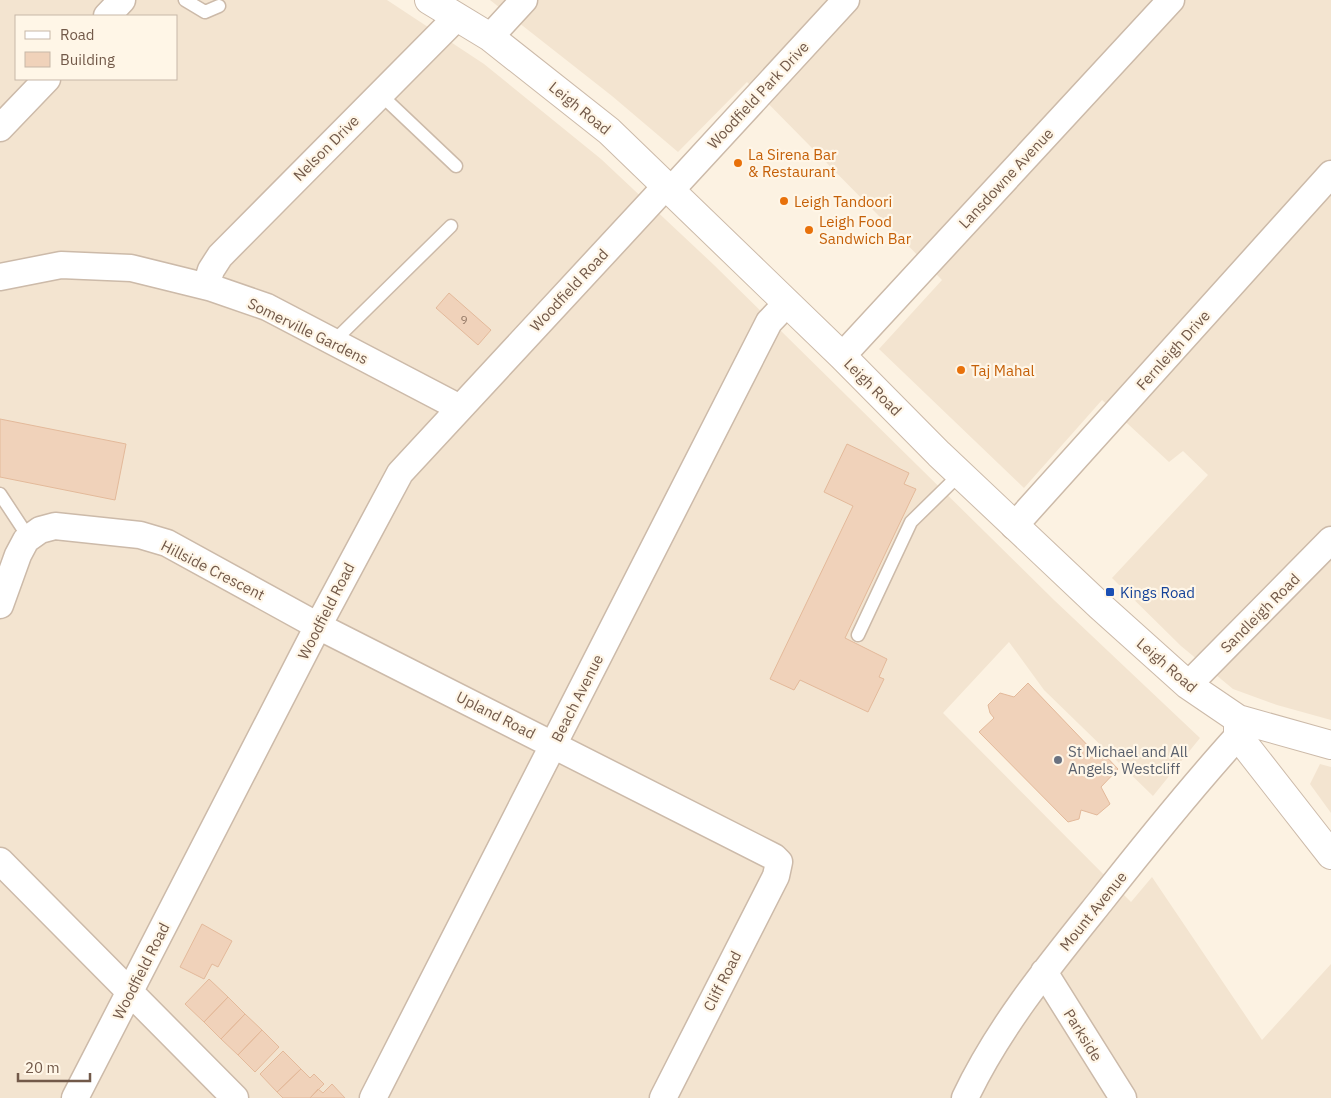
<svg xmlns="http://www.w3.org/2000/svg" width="1331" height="1098" font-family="'IBM Plex Sans',sans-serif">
  <rect width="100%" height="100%" fill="#fcf2e2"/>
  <!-- residential -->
  <path fill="#f3e4d0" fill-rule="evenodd" d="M0,0H387L484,64L601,159L714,265L1054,600L1200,738L1153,796L1044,690L1009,642L943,713L1131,902L1152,877L1262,1040L1331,964V1098H0ZM16,16H176V79H16Z
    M490,0H1331V720L1277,705L1233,689L1181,646L1112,578L1208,475L1183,451L1169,462L1102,400L1024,488L879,349L942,280L747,82L678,152L612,96Z
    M1320,764L1331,767V813L1310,784Z"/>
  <!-- building -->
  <path fill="#f0d2ba" stroke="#e3b99a" d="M449,293L491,330L478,345L436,308Z
    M0,419L126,444L115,500L0,477Z
    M847,444L909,473L904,484L916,489L845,638L887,659L879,677L884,679L868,712L800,680L794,690L770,679L853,506L824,492Z
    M1028,683L1094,752L1098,748L1118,769L1101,787L1110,804L1097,815L1081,810L1079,819L1068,822L979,732L994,718L990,713L988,705L1000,693L1014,697Z
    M202,924L232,941L218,967L212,964L204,979L180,967Z
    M209,979L228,997L204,1022L185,1004Z
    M228,997L245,1014L221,1039L204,1022Z
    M245,1014L262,1030L238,1055L221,1039Z
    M262,1030L279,1047L255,1072L238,1055Z
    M283,1051L301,1069L277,1092L260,1074Z
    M301,1069L310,1078L314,1074L324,1084L310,1098H283L277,1092Z
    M332,1084L345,1098H310L318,1089L323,1093Z"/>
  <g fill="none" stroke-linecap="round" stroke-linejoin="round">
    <!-- service casing -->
    <g stroke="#ccbaa9" stroke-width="15">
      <path id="service" d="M185,0L205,12L219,6
        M380,94L456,166
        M333,342L451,226
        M0,494L29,538
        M858,635L911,522L960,474"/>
    </g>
    <!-- minor casing -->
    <g stroke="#ccbaa9" stroke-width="29">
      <path id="minor" d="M107,16L122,0
        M490,37L524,0
        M0,128L47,79
        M671,190L846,0
        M0,277L61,265L131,268L212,288L267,307L460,408
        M206,286L211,270L220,256L457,17
        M842,356L1171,0
        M1014,526L1331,174
        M0,605L18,555L26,540L40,530L55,526L140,535L167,543L318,626L774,857L779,862L776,876L663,1098
        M1188,685L1331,540
        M0,861L235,1098
        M1044,972L1123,1098
        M75,1098L318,626L400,473L666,186
        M373,1098L769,322L787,303
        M965,1098C999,1026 1051,963 1100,902C1145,845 1190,789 1238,736"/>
    </g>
    <!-- tertiary casing -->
    <g stroke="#ccbaa9" stroke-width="30">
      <path id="tertiary" d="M429,0L490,37L609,131L842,356L939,454L1100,606L1188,685L1238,719L1331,745
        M1238,719V736L1331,855"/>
    </g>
    <!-- service -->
    <use href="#service" stroke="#fff" stroke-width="12"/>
    <!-- minor -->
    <use href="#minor" stroke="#fff" stroke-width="26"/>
    <!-- tertiary -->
    <use href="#tertiary" stroke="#fff" stroke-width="28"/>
  </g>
  <!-- markers -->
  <g fill="#e8710a" stroke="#fff6e7" stroke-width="2">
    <circle cx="738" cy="163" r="5"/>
    <circle cx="784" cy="201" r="5"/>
    <circle cx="809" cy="230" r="5"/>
    <circle cx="961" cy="370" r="5"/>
  </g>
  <rect fill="#1a4fb4" stroke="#fff6e7" stroke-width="2" x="1105" y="587" width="10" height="10" rx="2.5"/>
  <circle fill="#6b7280" stroke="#fff6e7" stroke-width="2" cx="1058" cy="760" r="5"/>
  <g text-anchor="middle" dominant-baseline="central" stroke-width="4.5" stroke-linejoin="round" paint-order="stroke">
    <!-- number labels -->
    <g font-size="12" fill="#927765">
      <text x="464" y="319">9</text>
    </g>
    <!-- street labels -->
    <g font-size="15" fill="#725949" stroke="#fff6e7">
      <text transform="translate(758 95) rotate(-47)">Woodfield Park Drive</text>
      <text transform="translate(580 108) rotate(39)">Leigh Road</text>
      <text transform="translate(326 148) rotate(-45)">Nelson Drive</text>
      <text transform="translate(1006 178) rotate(-47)">Lansdowne Avenue</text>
      <text transform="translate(569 290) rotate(-47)">Woodfield Road</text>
      <text transform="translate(308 331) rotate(26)">Somerville Gardens</text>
      <text transform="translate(1173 350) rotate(-48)">Fernleigh Drive</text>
      <text transform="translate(873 387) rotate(45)">Leigh Road</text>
      <text transform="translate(213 570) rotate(27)">Hillside Crescent</text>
      <text transform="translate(326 611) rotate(-63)">Woodfield Road</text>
      <text transform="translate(1260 613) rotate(-45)">Sandleigh Road</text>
      <text transform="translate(1167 665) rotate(41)">Leigh Road</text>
      <text transform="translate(577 698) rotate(-63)">Beach Avenue</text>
      <text transform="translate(496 715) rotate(27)">Upland Road</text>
      <text transform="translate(1093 911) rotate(-51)">Mount Avenue</text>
      <text transform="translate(141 971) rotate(-63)">Woodfield Road</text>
      <text transform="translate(722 981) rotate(-63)">Cliff Road</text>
      <text transform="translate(1083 1035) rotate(58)">Parkside</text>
    </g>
    <!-- food labels -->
    <g font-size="15" fill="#c56008" stroke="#fff6e7" text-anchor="start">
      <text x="748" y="154">La Sirena Bar<tspan x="748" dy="17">&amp; Restaurant</tspan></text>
      <text x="794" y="201">Leigh Tandoori</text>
      <text x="819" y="221">Leigh Food<tspan x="819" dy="17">Sandwich Bar</tspan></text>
      <text x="971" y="370">Taj Mahal</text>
    </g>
    <!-- transit labels -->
    <g font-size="15" fill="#164399" stroke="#fff6e7" text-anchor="start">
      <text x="1120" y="592">Kings Road</text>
    </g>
    <!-- worship labels -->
    <g font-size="15" fill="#5b616d" stroke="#fff6e7" text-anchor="start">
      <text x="1068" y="751">St Michael and All<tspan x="1068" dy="17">Angels, Westcliff</tspan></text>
    </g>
  </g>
  <!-- legend -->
  <rect x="15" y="15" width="162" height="65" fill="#fff6e7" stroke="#c7b7a8"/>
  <rect x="25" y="31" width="25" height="8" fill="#ffffff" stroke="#c7b7a8"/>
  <text x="60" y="40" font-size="15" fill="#725949">Road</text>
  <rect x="25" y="52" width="25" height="15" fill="#f0d2ba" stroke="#c7b7a8"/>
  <text x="60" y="65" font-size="15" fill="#725949">Building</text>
  <!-- scale -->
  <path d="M18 1073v8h72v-8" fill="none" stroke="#725949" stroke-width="2.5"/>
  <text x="25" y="1073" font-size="15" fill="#725949" stroke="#fff6e7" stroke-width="4" paint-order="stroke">20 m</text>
</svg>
